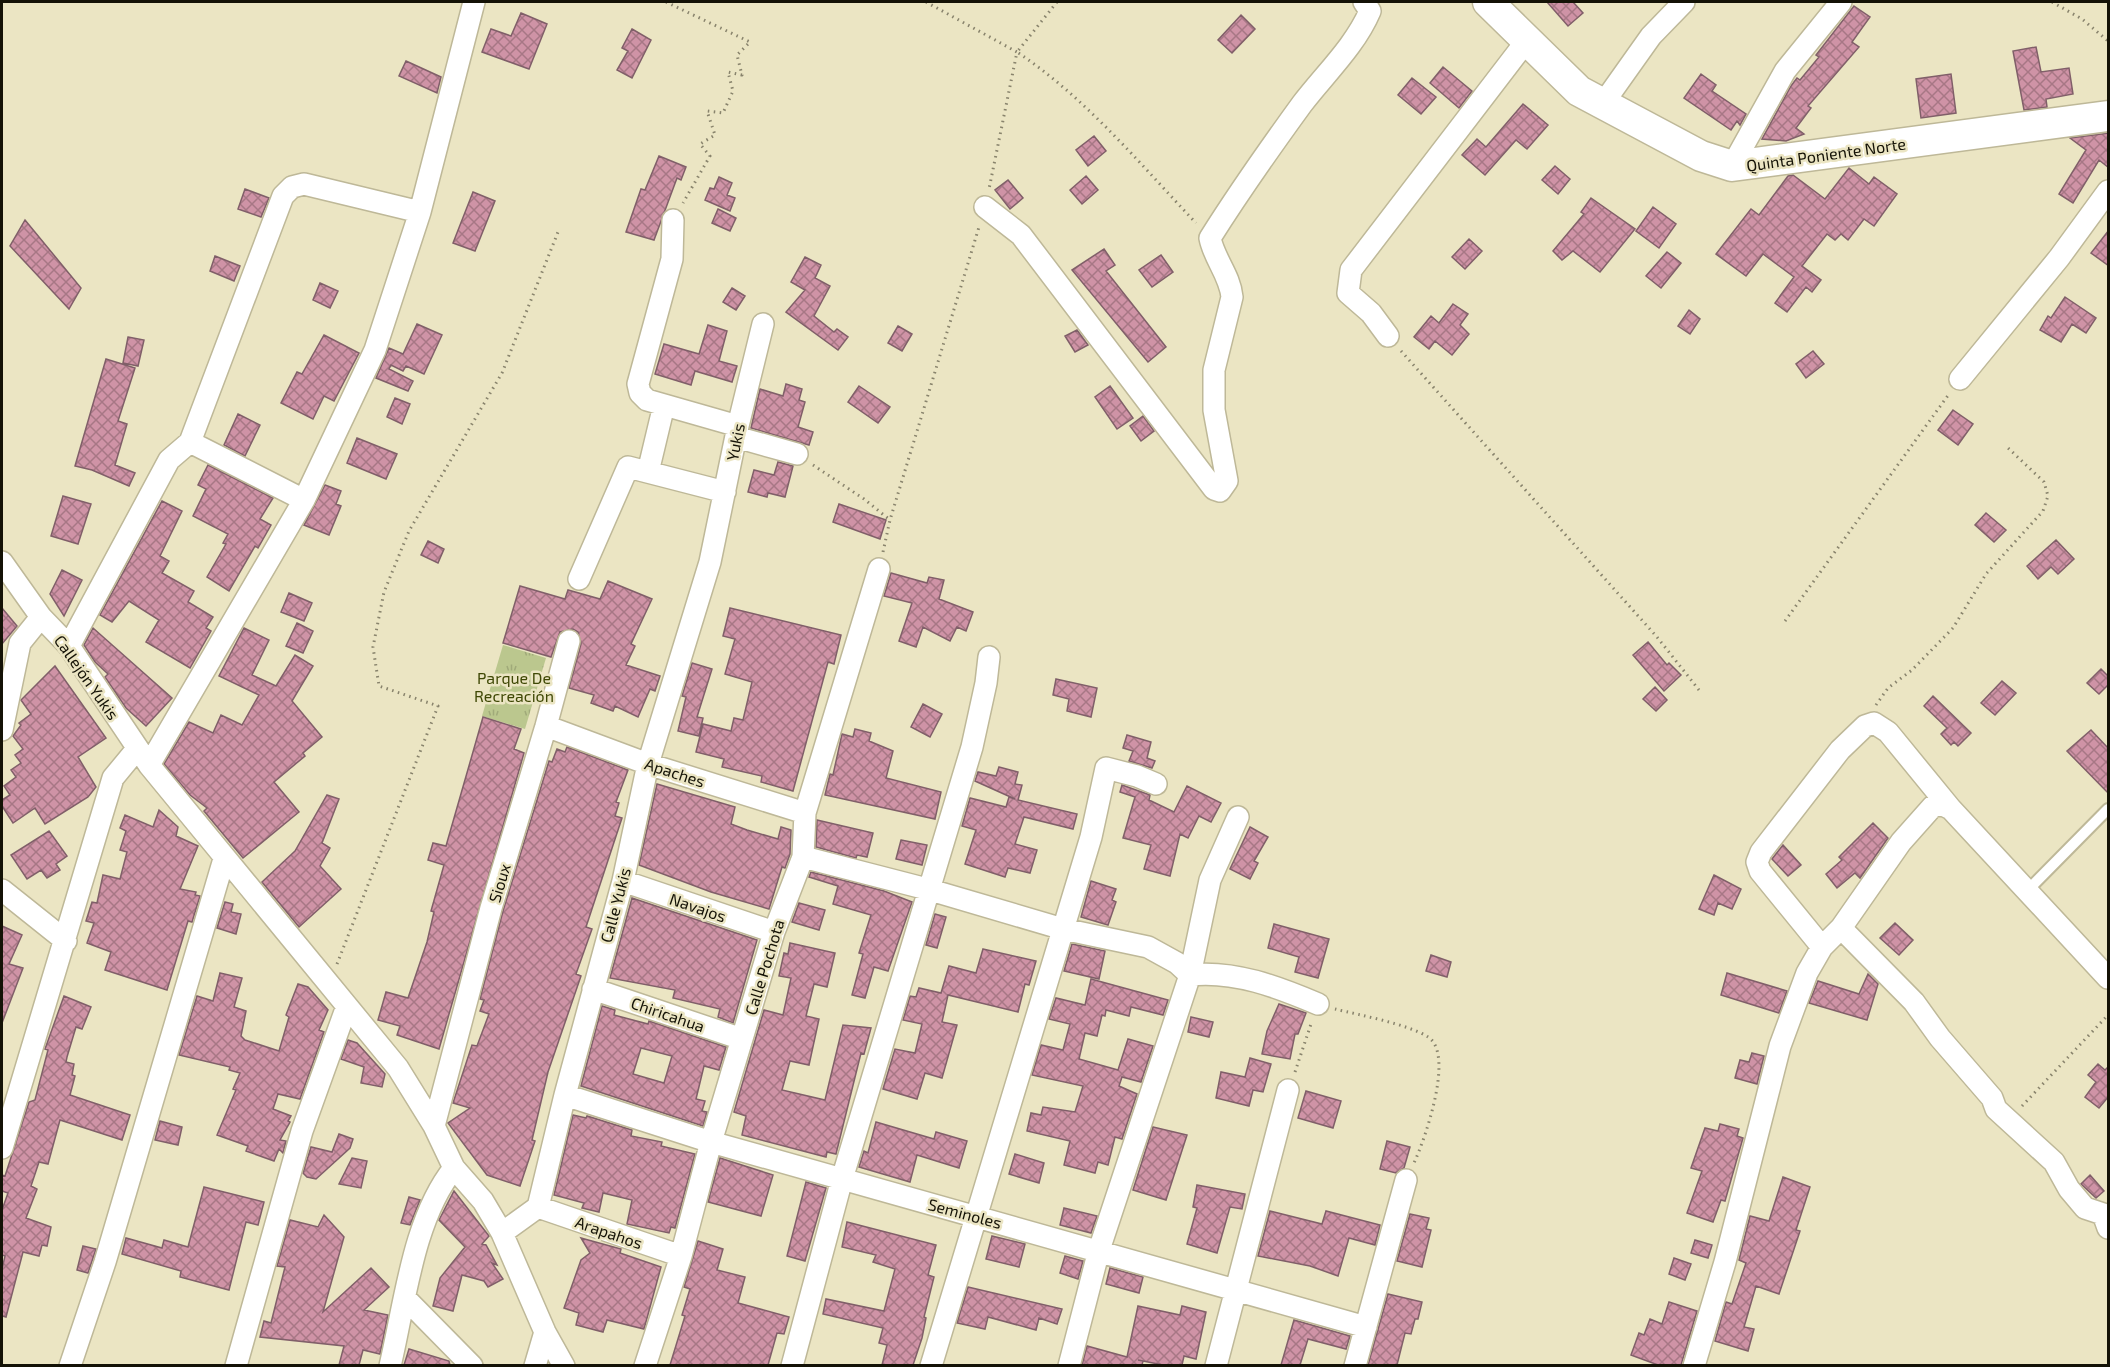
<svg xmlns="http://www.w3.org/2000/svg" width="2110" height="1367" font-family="'Exo 2',sans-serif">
  <defs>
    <pattern id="park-tufts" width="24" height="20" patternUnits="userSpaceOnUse" patternTransform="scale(1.5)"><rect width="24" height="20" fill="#bbc78e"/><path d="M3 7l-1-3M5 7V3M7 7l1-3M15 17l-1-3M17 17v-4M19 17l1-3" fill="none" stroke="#a0aa79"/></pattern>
    <pattern id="building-cross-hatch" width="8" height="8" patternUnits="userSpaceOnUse" patternTransform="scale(1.5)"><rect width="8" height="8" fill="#cf93a6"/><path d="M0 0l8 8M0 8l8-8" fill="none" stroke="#a77785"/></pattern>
  </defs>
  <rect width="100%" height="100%" fill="#ebe5c3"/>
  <!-- park -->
  <path fill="url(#park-tufts)" d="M503,645L546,658L525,729L482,716Z"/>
  <!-- building -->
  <path fill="url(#building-cross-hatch)" stroke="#805f69" stroke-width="1.5" fill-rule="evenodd" d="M1547,2H1573L1583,13L1568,26Z
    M1854,6L1870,17L1852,42L1859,47L1808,106L1811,108L1796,128L1804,134L1786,141L1762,139L1791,86L1797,78L1800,80L1819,57L1816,55Z
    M521,13L547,24L529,69L482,52L491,29L511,36Z
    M1241,15L1255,29L1232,53L1218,40Z
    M632,29L651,40L632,78L617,70L628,51L622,48Z
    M2036,47L2041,72L2069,68L2073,94L2046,99L2047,107L2024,110L2013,51Z
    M406,61L441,77L437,93L399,76Z
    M1443,67L1472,91L1459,108L1430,83Z
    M1701,74L1716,85L1712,91L1746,114L1740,125L1737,121L1731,130L1684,98Z
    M1951,74L1956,113L1921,118L1916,79Z
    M1412,78L1436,97L1421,114L1398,95Z
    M1523,104L1548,125L1527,149L1516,140L1485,175L1462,155L1477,139L1486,147Z
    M2109,133V168L2099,160L2073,203L2059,194L2086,150L2070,138Z
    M1094,136L1106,151L1088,166L1076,150Z
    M659,156L686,167L681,180L677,178L654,240L626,232L641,189L645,190Z
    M1555,166L1570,179L1558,194L1542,180Z
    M1849,168L1869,184L1874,177L1897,194L1874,226L1864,219L1848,240L1841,234L1835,240L1827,234L1802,266L1821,280L1812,292L1806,287L1787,312L1775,303L1794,277L1763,254L1746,276L1716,254L1751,209L1759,215L1788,176L1793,175L1825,199Z
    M1086,176L1098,190L1082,204L1070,190Z
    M719,177L732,183L727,195L735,198L730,211L705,200L710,188L714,189Z
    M1008,180L1023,198L1010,209L995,190Z
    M245,189L269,198L261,217L238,209Z
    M473,192L495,201L475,251L453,243Z
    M1591,198L1635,229L1600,272L1573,251L1562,260L1553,251L1584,214L1581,212Z
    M1653,207L1676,224L1659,248L1636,231Z
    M718,209L736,218L730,231L712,223Z
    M25,220L81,288L69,309L10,246Z
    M2109,230V266L2091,253Z
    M1469,239L1482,251L1465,269L1452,257Z
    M1104,249L1115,265L1106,271L1166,347L1148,362L1072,270Z
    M1667,252L1681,263L1661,288L1646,276Z
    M1161,255L1173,272L1152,287L1139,270Z
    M215,256L240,266L234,281L210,271Z
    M805,257L821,265L815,278L830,286L814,316L834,332L837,329L848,337L838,350L786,312L805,290L791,282Z
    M320,283L338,291L330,308L313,300Z
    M732,288L745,296L736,310L723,302Z
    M2065,297L2096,318L2086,333L2072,324L2061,342L2040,330L2048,316L2051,318Z
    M1453,304L1468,314L1460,325L1469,334L1452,355L1435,341L1429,349L1414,337L1431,316L1439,323Z
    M1689,310L1700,319L1690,334L1678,326Z
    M417,324L442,335L424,374L406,366L403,371L391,365L389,369L413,381L408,391L376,378L389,348L403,354Z
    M708,325L727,331L719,361L737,366L732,382L695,371L691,385L655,374L664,344L699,354Z
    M898,326L912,334L902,351L888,343Z
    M1077,330L1088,345L1075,352L1065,336Z
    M324,335L359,353L334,401L324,396L313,419L281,403L297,372L302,374Z
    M128,337L144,340L138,366L123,363Z
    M1813,351L1824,364L1806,378L1796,364Z
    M106,359L135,368L118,421L127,424L115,465L135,473L129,486L92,470L75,466Z
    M786,384L802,389L799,400L805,402L798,427L813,432L809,445L751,428L760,389L783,396Z
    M859,386L890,407L878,423L848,402Z
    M1110,386L1133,418L1117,429L1095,397Z
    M395,398L410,404L402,424L387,417Z
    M1953,410L1973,424L1958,445L1938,430Z
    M238,414L260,425L245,456L224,445Z
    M1143,416L1154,431L1141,441L1130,426Z
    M357,438L397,454L386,479L347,463Z
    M778,462L793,466L785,497L768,493L767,497L748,492L754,470L774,475Z
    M208,465L273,498L260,519L271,525L258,548L255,546L229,591L207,577L226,544L223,543L228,534L193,516L206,489L198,485Z
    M325,485L341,491L336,504L341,506L329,535L304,525Z
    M63,496L91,504L78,544L51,536Z
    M162,501L182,511L160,556L169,561L162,573L194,591L188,602L213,617L206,628L211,631L190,668L146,642L159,620L129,601L112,622L100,615Z
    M839,504L886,520L880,539L833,522Z
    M1986,513L2006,530L1994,542L1975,525Z
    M2056,540L2074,559L2058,574L2051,567L2038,579L2027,566Z
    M428,541L444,549L438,563L421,555Z
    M62,570L82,580L64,616L50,594Z
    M891,573L927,583L929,577L944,580L939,599L973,612L966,631L957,627L950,641L923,627L916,647L899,641L912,603L884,596Z
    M608,581L652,599L631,644L635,646L626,665L660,676L655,691L650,689L638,717L615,706L613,711L591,703L594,695L569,688L581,644L578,632L573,629L560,632L551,657L503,643L520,586L565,599L568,590L600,599Z
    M289,593L312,603L304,621L281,612Z
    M2,608L17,626L2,644Z
    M730,608L841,635L834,664L828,662L793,791L761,782L762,776L722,767L724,759L696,752L703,724L731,731L734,718L743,720L752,682L725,674L735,639L723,636Z
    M297,623L313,631L303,653L286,646Z
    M93,628L172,698L146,726L126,708L105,677L108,674L95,662L84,645Z
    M244,628L269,640L252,675L276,686L295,655L313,666L292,701L322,737L303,753L305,756L274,782L299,812L243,858L204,811L207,808L190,795L164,764L189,722L213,733L221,715L242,725L259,695L219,676Z
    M1648,642L1667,665L1669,663L1681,675L1664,691L1633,655Z
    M692,663L712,669L697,717L703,718L699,736L678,731L686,697L682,696Z
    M55,666L106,738L78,757L96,787L88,797L45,824L35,808L13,823L2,806V800L10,795L4,786L16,777L11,770L21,763L15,755L23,749L13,736L21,725L19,723L31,714L21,700Z
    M2101,669L2109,677V684L2099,694L2087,683Z
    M1056,679L1097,688L1091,717L1067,711L1069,699L1053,695Z
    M2002,681L2016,693L1995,715L1981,703Z
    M1655,687L1667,700L1656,711L1643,699Z
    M1933,696L1971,733L1958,746L1954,742L1951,745L1941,734L1947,728L1924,706Z
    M923,704L942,714L930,737L911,727Z
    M483,717L521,729L514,749L524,753L439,1049L397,1035L400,1026L378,1020L386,992L408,998L427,942L434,912L431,911L444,865L428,860L433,843L446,846Z
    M855,729L871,733L869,741L893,751L886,778L941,792L935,819L825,795L830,774L833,775L842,734L853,737Z
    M2091,730L2109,749V794L2067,751Z
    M1127,735L1151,742L1147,758L1155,761L1152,768L1129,761L1133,751L1123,748Z
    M567,747L628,770L616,802L619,803L615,816L622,818L586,927L592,929L576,974L581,976L548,1072L532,1140L535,1141L520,1186L487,1175L448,1123L470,1108L453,1103L472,1045L477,1046L489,1014L480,1011L484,1000L480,999L503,911L549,761L552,762L557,749L565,752Z
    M999,767L1018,772L1015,784L1022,785L1018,800L1077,814L1073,829L1024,817L1015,844L1037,850L1030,873L1008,868L1005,877L965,864L976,830L962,826L970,798L1006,807L1009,797L1015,799L975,781L978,772L996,776Z
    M657,784L735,807L731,824L747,830L778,839L781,827L791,830L790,854L785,868L782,867L769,909L711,892L639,865Z
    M1122,785L1150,795L1149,800L1174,812L1187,786L1221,803L1211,822L1199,816L1188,838L1180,834L1170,876L1144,869L1151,845L1123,838L1135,797L1120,792Z
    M327,795L339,799L322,843L330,848L320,866L341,889L299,927L262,882L295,851Z
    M159,810L178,827L176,836L198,846L180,889L196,892L195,895L200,896L192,922L188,921L167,990L105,970L111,952L87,943L94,923L86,921L92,902L97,903L103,875L120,879L127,852L120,850L126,831L120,828L125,815L153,827Z
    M817,820L873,833L867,857L857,855L856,858L816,847Z
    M1873,823L1888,838L1860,878L1855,873L1837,888L1826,874L1842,860L1839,857Z
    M1250,827L1268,837L1254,861L1258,863L1250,879L1230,869Z
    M49,831L67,856L56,864L60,870L47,878L41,870L27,879L11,855Z
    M901,840L927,845L922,865L896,859Z
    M1783,845L1801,865L1788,876L1772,859Z
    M811,872L884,891L912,902L888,971L874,967L865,998L852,995L863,954L859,953L871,915L833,904L838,886L809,877Z
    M1714,875L1741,889L1732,909L1718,903L1714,915L1699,909Z
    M1091,881L1116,889L1112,900L1116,902L1108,925L1081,917Z
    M632,898L757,940L733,1023L718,1017L720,1009L673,998L675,990L610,978Z
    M225,902L233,904L231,912L241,914L236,934L217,928Z
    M799,903L825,910L819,930L792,922Z
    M935,914L946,917L937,948L926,945Z
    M1895,923L1913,940L1899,955L1880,938Z
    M1274,924L1329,939L1318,978L1295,972L1299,957L1268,948Z
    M2,926L22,935L9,964L23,968L2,1023Z
    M790,943L835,953L827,987L814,984L806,1016L819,1019L809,1065L790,1061L782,1090L825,1100L843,1025L871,1028L864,1054L861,1053L836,1154L827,1152L826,1157L742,1135L746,1116L734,1112L764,1010L783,1015L791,978L779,976L784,953L788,954Z
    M1072,944L1105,951L1099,979L1064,971Z
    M983,949L1036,961L1029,985L1025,984L1018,1012L948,995L942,1022L957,1025L942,1078L925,1073L917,1099L883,1089L895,1049L915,1053L922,1024L903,1020L910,996L916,997L919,988L941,993L949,966L976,973Z
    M1431,955L1451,962L1447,977L1426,971Z
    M220,973L242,978L234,1007L246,1011L241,1036L245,1040L279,1051L289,1017L286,1015L298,984L308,987L328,1010L319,1030L324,1032L300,1099L278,1094L273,1109L291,1116L288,1121L290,1122L280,1140L286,1141L283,1153L279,1149L274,1161L246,1151L248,1146L217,1135L236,1090L233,1089L240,1073L229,1070L230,1067L179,1055L197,996L213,1001Z
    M1727,973L1787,991L1779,1013L1721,995Z
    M1868,974L1878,984L1867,1020L1809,1003L1818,981L1859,994Z
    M1091,979L1168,1000L1163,1015L1131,1007L1129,1016L1106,1010L1105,1016L1102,1015L1097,1036L1085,1033L1079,1059L1118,1070L1128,1039L1153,1046L1141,1082L1122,1077L1119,1086L1137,1094L1122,1139L1115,1137L1108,1165L1098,1162L1095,1173L1064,1165L1070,1141L1027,1131L1031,1113L1041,1115L1043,1107L1075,1112L1083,1086L1032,1075L1041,1045L1063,1050L1070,1024L1049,1019L1056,998L1085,1005Z
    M64,996L91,1007L82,1029L76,1027L67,1057L66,1062L74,1064L72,1075L75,1076L70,1095L130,1115L122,1140L60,1120L48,1164L39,1162L31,1186L37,1189L26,1218L51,1227L47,1246L42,1245L39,1256L23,1252L6,1317L2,1316V1269L5,1256L2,1255V1210L8,1193L2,1191V1175L5,1176L29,1102L35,1100L48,1050L45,1049Z
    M1279,1004L1306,1013L1298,1034H1295L1290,1059L1262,1054L1267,1031Z
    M602,1006L615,1010L614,1015L648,1024L649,1021L726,1047L719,1070L704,1066L696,1099L705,1101L702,1111L707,1112L703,1126L581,1086ZM641,1048L672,1056L664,1083L633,1074Z
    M1191,1017L1213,1022L1209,1037L1188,1032Z
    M348,1040L357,1043L385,1074L382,1087L361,1083L364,1067L341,1059Z
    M1752,1053L1764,1056L1757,1084L1735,1078L1740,1060L1749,1062Z
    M1250,1058L1271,1064L1263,1092L1253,1090L1249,1106L1216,1098L1221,1072L1245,1077Z
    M2098,1064L2105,1070L2109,1066V1096L2099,1108L2085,1097L2096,1082L2088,1075Z
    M1306,1091L1341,1101L1333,1128L1298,1118Z
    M573,1115L586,1118L587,1116L632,1130L631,1136L662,1142L661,1146L695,1154L675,1228L671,1227L669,1233L627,1224L632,1200L603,1193L599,1212L582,1208L584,1203L554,1195Z
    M160,1121L182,1127L178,1145L155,1140Z
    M876,1122L934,1139L936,1132L967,1141L959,1168L917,1155L910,1182L859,1167L864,1151L868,1153Z
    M1720,1124L1739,1129L1737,1136L1743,1138L1725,1201L1721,1200L1713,1222L1687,1213L1702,1171L1691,1168L1705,1128L1718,1131Z
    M1153,1127L1187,1135L1166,1200L1133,1190Z
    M339,1134L353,1139L350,1148L316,1179L307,1177L303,1173L311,1147L332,1152Z
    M1387,1141L1410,1147L1404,1168L1396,1173L1380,1169Z
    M1015,1154L1044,1163L1039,1183L1009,1174Z
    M352,1158L367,1161L361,1188L339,1184Z
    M720,1158L773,1175L761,1216L708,1202Z
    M2090,1175L2104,1191L2096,1198L2081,1184Z
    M1783,1177L1810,1187L1796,1230L1800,1231L1779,1294L1756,1286L1744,1327L1754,1329L1748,1351L1715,1341L1726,1302L1732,1304L1746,1263L1739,1260L1750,1216L1769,1221Z
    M806,1182L826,1188L805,1261L787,1256Z
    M1197,1185L1245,1194L1242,1209L1230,1207L1217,1253L1187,1244L1197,1208L1193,1207Z
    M204,1187L264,1202L258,1225L246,1222L229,1290L180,1277L181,1271L122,1254L126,1238L162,1248L164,1240L188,1247Z
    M454,1191L489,1236L482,1244L486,1245L497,1265L492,1263L503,1279L488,1287L484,1281L462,1275L453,1311L433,1306L440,1278L465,1247L439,1220Z
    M409,1197L420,1200L410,1225L401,1223Z
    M1064,1208L1097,1216L1091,1233L1060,1225Z
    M1270,1211L1322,1224L1326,1211L1380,1225L1375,1245L1349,1238L1338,1276L1310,1266L1258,1256Z
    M1410,1214L1429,1218L1426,1229L1431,1230L1422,1267L1397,1261Z
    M324,1215L344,1237L323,1312L371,1268L389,1287L364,1310L388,1315L380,1354L363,1350L359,1365H339L344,1346L260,1337L264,1321L271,1323L285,1267L277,1266L290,1220L318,1227Z
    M847,1222L936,1245L928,1275L934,1277L924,1317L926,1318L922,1338L913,1365H882L887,1345L879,1343L883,1328L823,1314L826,1299L884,1311L895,1269L873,1262L876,1255L842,1247Z
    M992,1236L1025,1244L1019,1267L986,1259Z
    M581,1238L621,1249L620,1253L661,1267L644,1329L607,1320L603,1332L576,1325L579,1313L564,1308L581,1260L590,1253Z
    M1695,1240L1712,1245L1708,1258L1691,1253Z
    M698,1241L723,1249L717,1270L745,1277L738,1303L789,1317L784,1334L777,1333L768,1365H670L685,1316L682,1315L690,1289L684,1287Z
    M83,1246L96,1249L88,1273L77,1270Z
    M1065,1256L1083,1261L1078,1279L1060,1273Z
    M1674,1258L1691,1264L1685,1280L1669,1274Z
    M1110,1268L1143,1277L1139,1293L1106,1284Z
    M968,1287L1062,1309L1057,1324L1039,1318L1036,1330L988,1317L985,1329L957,1323Z
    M1388,1294L1422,1302L1418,1319H1415L1411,1334L1405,1333L1397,1365H1368Z
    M1669,1302L1697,1311L1681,1365H1658L1631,1355L1639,1333L1644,1335L1650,1319L1662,1324Z
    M1138,1306L1180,1315L1182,1306L1206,1312L1196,1359L1184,1356L1182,1365H1163L1138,1360L1143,1361L1142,1365H1082L1087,1346L1127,1357Z
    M1294,1320L1350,1336L1346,1349L1308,1339L1300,1365H1281Z
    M409,1349L449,1361L450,1365H404Z"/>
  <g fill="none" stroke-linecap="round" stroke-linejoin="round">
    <!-- lane casing -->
    <g stroke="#beb898" stroke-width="14">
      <path id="lane" d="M2027,891L2108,809"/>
    </g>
    <!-- street casing -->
    <g stroke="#beb898" stroke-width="24">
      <path id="street" d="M1602,105L1651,36L1684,2
        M1732,166L1785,71L1841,2
        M985,207L1021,235L1214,489L1220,491L1227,481L1214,410V370L1232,297C1230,275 1214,259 1210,238C1239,192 1270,148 1302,104C1325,74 1355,46 1370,11L1364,2
        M673,220L672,259L638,384L640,393L647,400L738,426
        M1388,336L1371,313L1348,293L1351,270L1528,39
        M1960,379L2059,258L2108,191
        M736,437L797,454
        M190,442L304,500
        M648,472L664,405
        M2,562L41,617L69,646L149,765L398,1068L434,1126L454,1168L483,1201L502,1233L545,1332L564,1366
        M579,579L628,467L725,492
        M69,646L169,460L190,442L283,196L292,187L304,184L420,212
        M546,726L648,764L805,813
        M2,730L20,643L41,617
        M149,765L304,500L375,350L420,212L474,2
        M803,857L927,889L1063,929L1148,947L1177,963L1190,975C1234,970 1278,987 1318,1004
        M623,881L774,932
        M2,890L66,941
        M1841,928L1914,1002L1940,1038L1992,1098L1996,1109L2054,1162L2069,1189L2085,1208L2103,1214L2108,1228
        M1822,947L1760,871L1757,862L1761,852L1840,750L1865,726L1874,723L1888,732L1951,809L2108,978
        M593,989L742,1039
        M565,1095L711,1142L1366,1327
        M434,1126L491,908L546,726L569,641
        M2,1148L113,778L137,749
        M538,1207L681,1256
        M502,1233L538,1207L565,1095L623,881L648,764L710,562L738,426L763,324
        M406,1299L472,1366
        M70,1366L105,1262L224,859
        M236,1366L302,1131L347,1006
        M390,1366C405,1303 413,1219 454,1168
        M535,1366L545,1332
        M645,1366L681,1256L711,1142L774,932L803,857L805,813L879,569
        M792,1366L842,1179L972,747L986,683L989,657
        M931,1366L1091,837L1106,768L1137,776L1156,784
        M1069,1366L1099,1250L1190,975L1210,880L1238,817
        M1216,1366L1288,1090
        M1355,1366L1406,1180
        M1694,1366L1725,1262L1780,1046L1807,973L1822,947L1841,928L1901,842L1933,806L1943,805L1951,809"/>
    </g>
    <!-- secondary casing -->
    <g stroke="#beb898" stroke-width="33">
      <path id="secondary" d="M1488,2L1579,91L1701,156L1732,166L2108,116"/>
    </g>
    <!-- path -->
    <path stroke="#88836c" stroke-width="3" stroke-dasharray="1.5 4.5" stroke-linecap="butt" d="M666,2L750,42L737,55L742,75L728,72L733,91L723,113L707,111L715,135L700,144L710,156L683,203
      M926,2L1017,52L989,189
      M1057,2L1017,52C1086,98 1140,164 1196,223
      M2052,2L2082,19L2108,41
      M1401,351L1657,637L1699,690
      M813,465L864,499L890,520
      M883,552L890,520L979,227
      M1785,621L1949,394
      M1876,705L1888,688L1912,670L1953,628L1986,574L2043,511L2048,496L2044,482L2006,446
      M337,964L438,706L379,686L373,647L384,592L409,531L502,373L558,232
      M1335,1009C1359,1015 1408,1024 1428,1037C1455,1054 1425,1139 1414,1163
      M1295,1072L1312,1021
      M2022,1106L2108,1015"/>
    <!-- lane -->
    <use href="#lane" stroke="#fff" stroke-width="10"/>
    <!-- street -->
    <use href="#street" stroke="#fff" stroke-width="21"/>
    <!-- secondary -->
    <use href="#secondary" stroke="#fff" stroke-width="30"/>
  </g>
  <g text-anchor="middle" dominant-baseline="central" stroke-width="5" stroke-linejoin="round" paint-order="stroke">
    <!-- street labels -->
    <g font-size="16" fill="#141206" stroke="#ebe5c3">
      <text transform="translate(1826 154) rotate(-8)">Quinta Poniente Norte</text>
      <text transform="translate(735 442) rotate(-79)">Yukis</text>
      <text transform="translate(87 677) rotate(55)">Callejón Yukis</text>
      <text transform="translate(675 772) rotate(18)">Apaches</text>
      <text transform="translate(499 883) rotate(-73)">Sioux</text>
      <text transform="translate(615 905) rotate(-75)">Calle Yukis</text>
      <text transform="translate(698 907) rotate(19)">Navajos</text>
      <text transform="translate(764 967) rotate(-73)">Calle Pochota</text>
      <text transform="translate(668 1014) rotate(19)">Chiricahua</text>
      <text transform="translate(965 1213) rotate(15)">Seminoles</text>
      <text transform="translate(609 1232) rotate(19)">Arapahos</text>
    </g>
    <!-- park labels -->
    <g font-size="16" fill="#3f4805" stroke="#ebe5c3">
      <text x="514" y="677">Parque De<tspan x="514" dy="18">Recreación</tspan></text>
    </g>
  </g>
  <!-- border -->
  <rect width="2110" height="1367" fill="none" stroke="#141206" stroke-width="6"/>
</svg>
